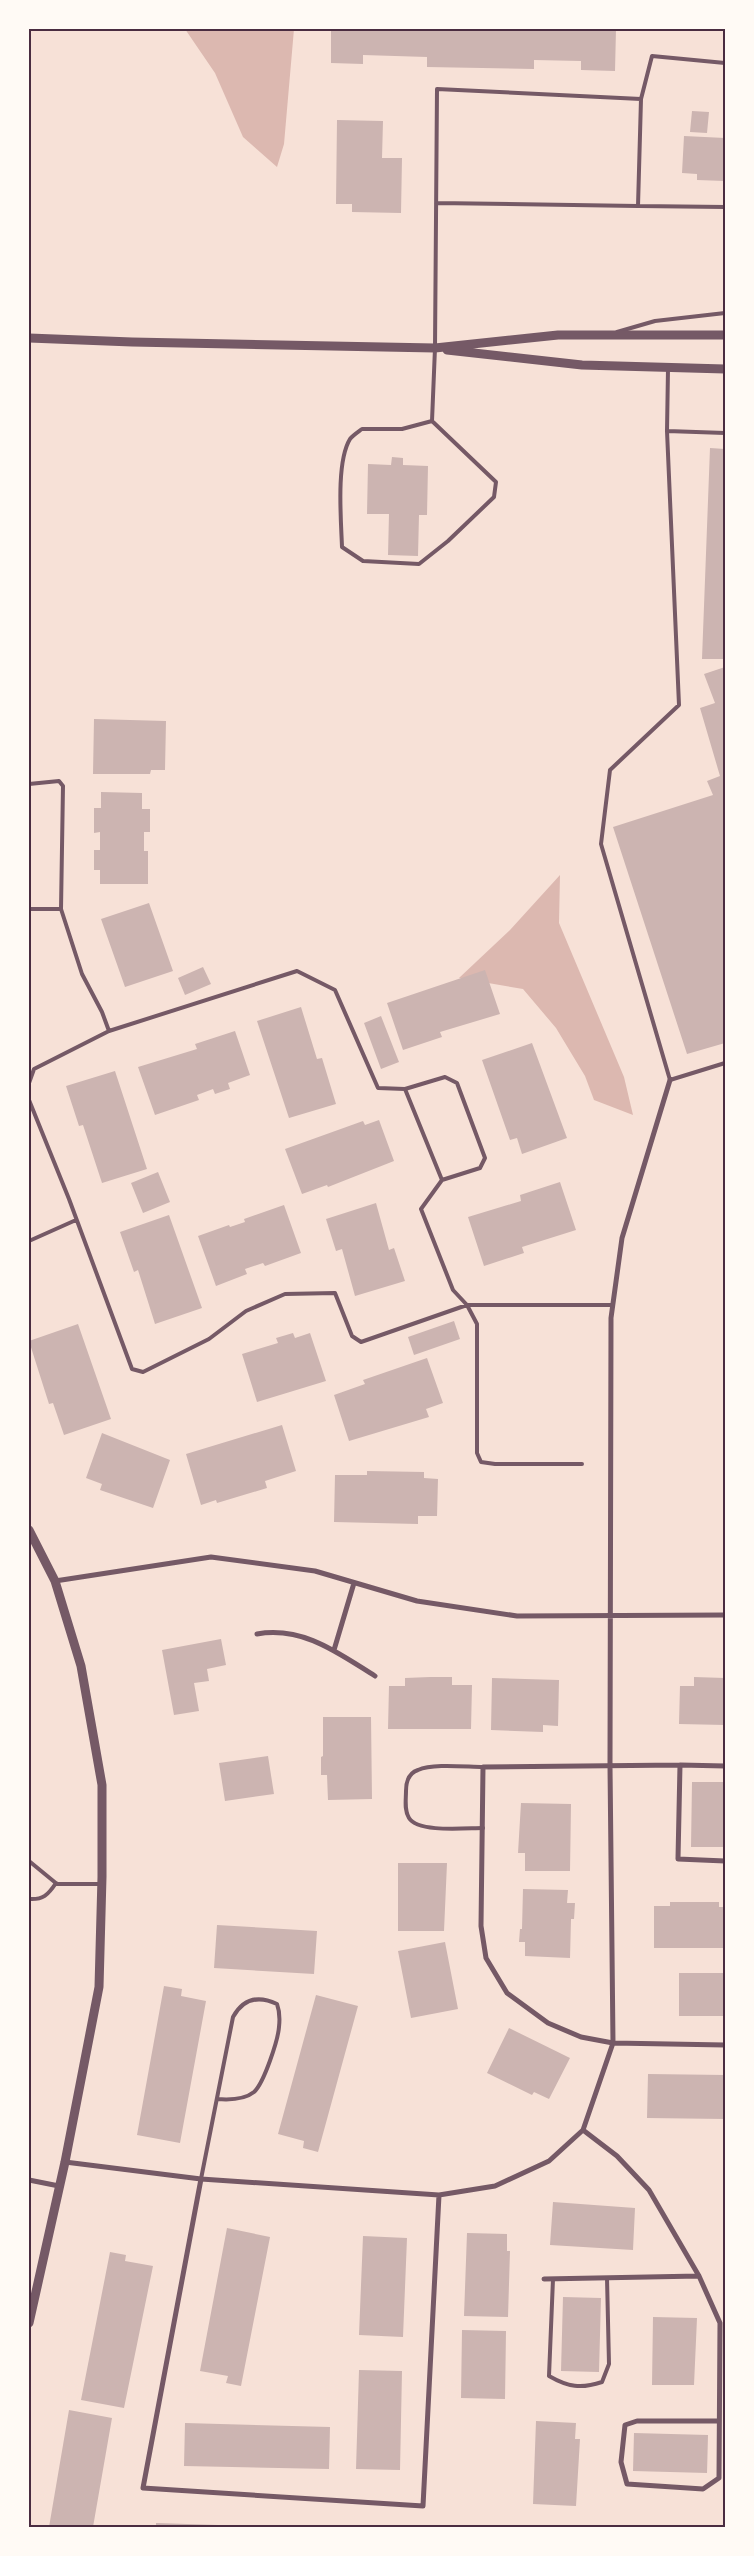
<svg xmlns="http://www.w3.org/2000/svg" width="754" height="2556" font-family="Cabin,sans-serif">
  <rect width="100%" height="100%" fill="#f7e1d7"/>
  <!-- water -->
  <path fill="#dcb8b0" d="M185,29H294L284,144L277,167L243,137L215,73Z
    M560,875L559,923L624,1077L633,1115L594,1100L585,1076L556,1028L523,989L459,978L510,930Z"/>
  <!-- building -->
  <path fill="#ccb4b1" d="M331,29H616L615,71L581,70V61L534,60V69L427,67V57L363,55V64L331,63Z
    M692,111L709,112L707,133L690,132Z
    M337,120L383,121L382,158H402L401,213L352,212V204H336Z
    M684,136L725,138V181L697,180V174L682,173Z
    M710,448L725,449V659H702Z
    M392,457L403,458V465L428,466L427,515H419L418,556L388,555L389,514H367L368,464L391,465Z
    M725,667V1043L687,1054L613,827L713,795L707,781L720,776L700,708L715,703L704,674Z
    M94,719L166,721L165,770H151L150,774H93Z
    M101,792L142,793V809H150V832H144V851H148V884H100V870H94V850H100V832L94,833V808H101Z
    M149,903L173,971L125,987L101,919Z
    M203,967L211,984L185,995L178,978Z
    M485,970L500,1014L440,1032L442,1037L403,1050L387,1003Z
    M301,1007L317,1059L322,1058L336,1104L289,1118L257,1021Z
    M381,1016L399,1062L381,1069L364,1023Z
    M235,1031L250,1075L228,1083L230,1089L215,1094L213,1089L197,1095L199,1100L155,1115L138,1067L197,1049L195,1044Z
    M532,1043L567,1138L522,1154L517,1138L510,1140L482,1060Z
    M115,1071L147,1169L102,1183L83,1125L79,1126L66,1086Z
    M379,1120L394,1161L328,1187L327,1185L302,1194L285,1149L363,1121L365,1125Z
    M158,1172L170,1202L143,1213L131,1183Z
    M560,1182L576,1230L522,1247L524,1253L484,1266L468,1217L521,1201L520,1195Z
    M376,1203L389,1250L394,1248L405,1281L355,1296L342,1249L336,1251L326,1219Z
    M284,1205L301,1253L265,1266L263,1263L245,1269L247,1274L216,1286L198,1236L229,1225L230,1227L245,1222L244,1219Z
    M169,1215L202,1308L155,1324L138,1270L134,1272L120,1232Z
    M454,1321L460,1339L414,1355L408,1337Z
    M78,1324L111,1419L64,1435L53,1403L49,1404L29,1341Z
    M293,1333L295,1338L310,1333L326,1381L257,1402L242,1354L278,1343L276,1338Z
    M427,1358L443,1403L426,1409L429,1417L349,1441L334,1395L365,1384L363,1380Z
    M282,1425L296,1471L265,1481L267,1488L217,1503L216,1500L201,1505L186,1454Z
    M102,1433L170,1460L153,1508L100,1490L102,1484L86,1478Z
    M367,1471L424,1472V1478L438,1479L437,1516H418V1524L334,1522L335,1475H367Z
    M221,1639L226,1665L207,1669L209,1681L194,1683L199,1711L174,1715L162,1650Z
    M430,1677H452V1685H472L471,1729H388L389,1686H405V1678Z
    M694,1677L725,1678V1725L679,1724L680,1686H694Z
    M492,1678L559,1680L558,1726L543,1725V1732L491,1730Z
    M323,1717H371L372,1799L328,1800L327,1775H321V1757L323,1756Z
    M268,1756L274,1794L225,1801L219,1763Z
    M692,1782H725V1847H691Z
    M521,1803L571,1804L570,1871H525V1853H518Z
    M398,1863H447L444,1931H398Z
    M523,1889L568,1890L567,1903H575L574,1919H571L570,1958L525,1956V1942H519L520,1929H522Z
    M670,1902H719V1907H725V1948H654V1906H670Z
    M217,1925L317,1931L314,1974L214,1968Z
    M445,1942L458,2009L411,2018L398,1951Z
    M679,1973H725V2016H679Z
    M164,1986L182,1989L181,1996L206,2001L180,2143L137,2135Z
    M316,1995L358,2006L318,2152L303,2148L304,2141L278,2134Z
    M509,2028L570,2058L549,2099L534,2092L532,2095L487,2073Z
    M648,2074L725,2075V2119L647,2118Z
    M553,2202L635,2208L633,2250L550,2245Z
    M227,2228L270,2237L241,2386L226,2383L228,2376L200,2371Z
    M467,2233L507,2234V2251H510L508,2317L464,2316Z
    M363,2236L407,2238L403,2337L359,2335Z
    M110,2252L126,2255L125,2261L153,2266L124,2408L81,2400Z
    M563,2297L601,2298L599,2372L561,2371Z
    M653,2317L697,2318L694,2385H652Z
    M462,2330L506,2331L505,2399L461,2398Z
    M359,2370L402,2371L400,2470L356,2469Z
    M69,2410L112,2418L93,2527H49Z
    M536,2421L576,2423L575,2439H580L576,2506L533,2504Z
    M185,2423L330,2427L329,2469L184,2466Z
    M634,2433L708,2435L707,2473L633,2471Z
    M156,2523L249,2526V2527H156Z"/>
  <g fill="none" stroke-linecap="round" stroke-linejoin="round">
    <!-- service -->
    <path stroke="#755966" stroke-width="4" d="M436,203L638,206L641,99
      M638,206L725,207
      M617,332L655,321L725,313
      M668,369L667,431L679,705L610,770L601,844L670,1080L725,1063
      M432,421L402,429H362C358,432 353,435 350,439C336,462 341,519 342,547L363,561L419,564L448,541L494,497L496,482L432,421L435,348L437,89L641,99L652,56L725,63
      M667,431L725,433
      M29,784L59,781L63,786L61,909L82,974L102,1012L109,1031L34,1069L29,1083
      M29,909H61
      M109,1031L297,971L335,990L378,1088L405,1089L442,1180L421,1209L453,1290L467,1305L477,1324V1453L481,1462L495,1464H582
      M405,1089L445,1077L457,1083L485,1158L480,1168L442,1180
      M29,1100L69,1199L132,1369L143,1372L209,1339L246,1311L285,1294L335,1293L352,1336L361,1342L467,1305H612
      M29,1241L76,1220
      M483,1828C466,1828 418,1833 409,1818C404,1810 406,1800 406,1791C406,1782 409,1773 418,1770C433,1763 467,1767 483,1767
      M29,1861L57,1884H101
      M29,1899C43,1900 48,1895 56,1883
      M201,2179L233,2017C243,1999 258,1995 277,2004C280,2012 280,2018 279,2027C278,2040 264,2083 254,2092C244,2100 229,2100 217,2099
      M553,2279L549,2376C568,2387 581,2389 602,2382L609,2364L607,2278"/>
    <!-- minor -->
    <path stroke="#755966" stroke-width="5" d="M55,1581L211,1557L315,1571L417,1601L517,1616L725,1615
      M257,1634C303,1626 338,1653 375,1676
      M334,1650L354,1583
      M680,1765L483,1767L481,1926L486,1958L507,1993L548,2023L581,2037L613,2043L725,2045
      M725,1766L680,1765L678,1859L725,1861
      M583,2130L617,2156L649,2190L699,2276L720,2323L719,2478L703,2489L627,2484L621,2462L625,2425L637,2421H718
      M65,2162L201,2179L439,2195L495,2186L549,2161L583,2130L613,2043L610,1766L611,1318L622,1238L670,1080
      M201,2179L143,2488L423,2506L439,2195
      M29,2180L59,2186
      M544,2279L699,2276"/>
    <!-- tertiary -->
    <path stroke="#755966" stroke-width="9" d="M29,338L132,342L435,348L558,335H725
      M447,350L582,365L725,369
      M29,1530L55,1581L81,1666L102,1785V1877L99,1987L65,2162L29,2323"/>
  </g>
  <!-- border -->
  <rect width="754" height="2556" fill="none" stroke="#fffaf5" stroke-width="60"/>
  <rect x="30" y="30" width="694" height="2496" fill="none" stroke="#4a2c40" stroke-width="2"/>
</svg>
